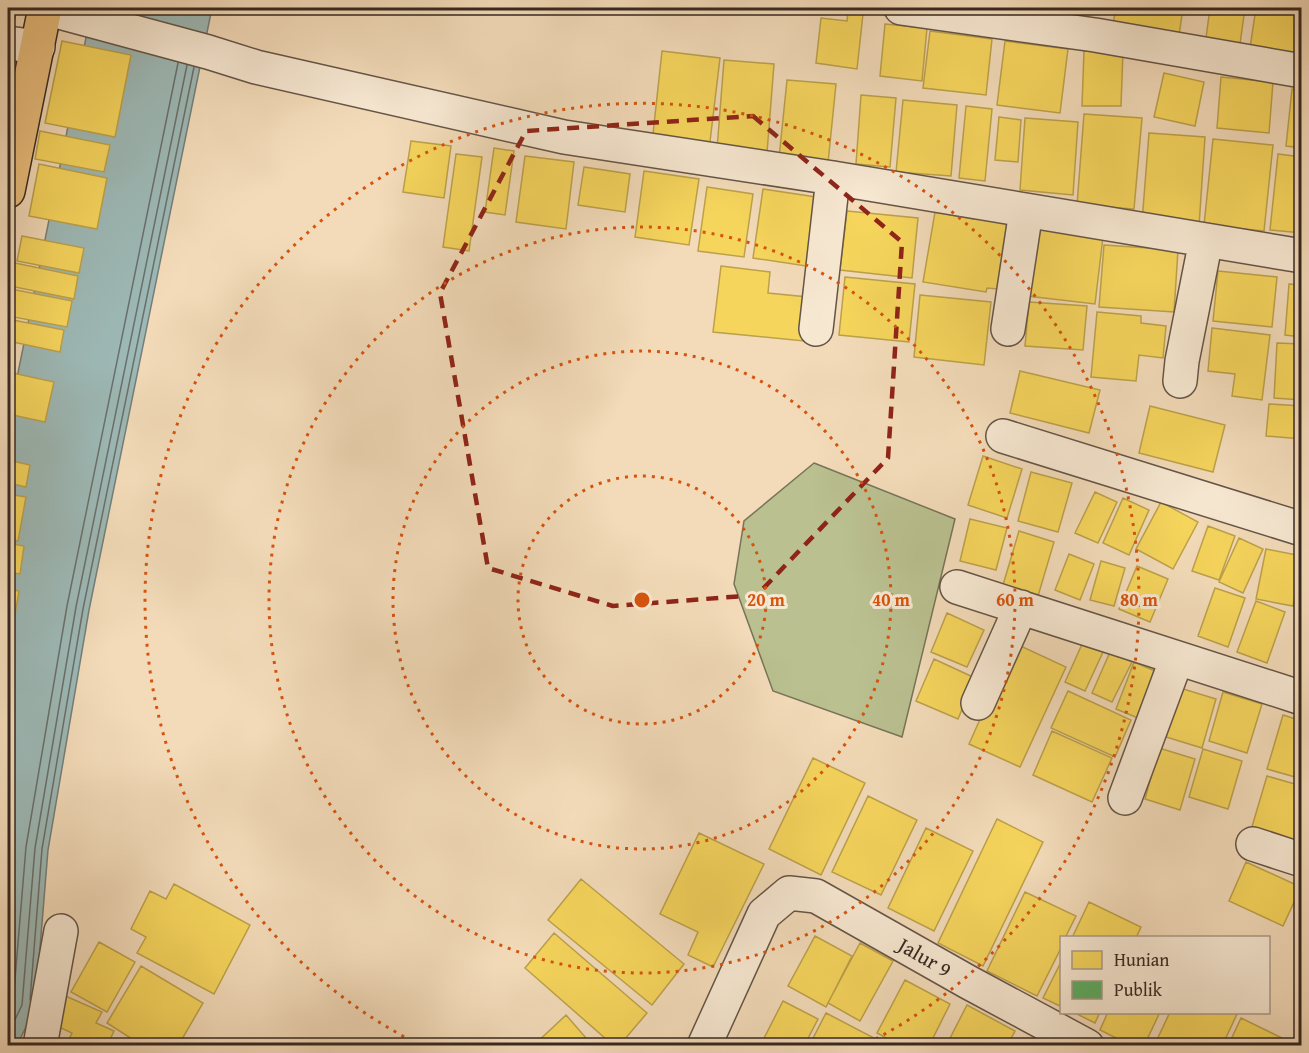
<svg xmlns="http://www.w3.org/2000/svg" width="1309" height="1053" font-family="'Gentium Book Plus',serif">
  <rect width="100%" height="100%" fill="#f3dbb9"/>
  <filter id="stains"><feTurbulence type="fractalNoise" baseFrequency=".00333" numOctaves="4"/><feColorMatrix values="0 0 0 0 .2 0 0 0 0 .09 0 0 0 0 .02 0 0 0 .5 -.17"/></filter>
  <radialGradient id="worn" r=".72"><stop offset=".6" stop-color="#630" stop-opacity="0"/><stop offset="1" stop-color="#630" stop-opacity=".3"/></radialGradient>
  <!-- green -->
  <path fill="#bac090" stroke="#787458" stroke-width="1.5" d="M814,463L955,519L902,737L773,691L734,584L744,521Z"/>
  <!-- water -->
  <path fill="#9db9b6" stroke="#747f7a" stroke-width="1.5" d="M92,8H212L89,610L48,850L35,1009L17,1045L8,1046V422Z"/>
  <!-- homes -->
  <path fill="#f6d55c" stroke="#bca14a" stroke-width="1.5" d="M1016,8H1056L1055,15Z
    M1116,8H1183L1179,35L1113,24Z
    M1210,8H1245L1240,44L1206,38Z
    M1256,8H1302V57L1250,48Z
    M848,12L863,14L857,69L816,63L821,18L847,21Z
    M885,24L927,28L922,81L880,76Z
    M930,31L992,39L986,95L923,88Z
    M62,41L131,55L115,137L45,123Z
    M1005,41L1068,49L1060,113L997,105Z
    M662,51L720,58L709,150L652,143Z
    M1084,51H1123L1121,106H1082Z
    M724,60L774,64L767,153L717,149Z
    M1164,73L1204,82L1195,126L1154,117Z
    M1221,77L1273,82L1269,133L1217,128Z
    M787,80L836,84L828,163L779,158Z
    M1292,89L1302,90V148L1286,146Z
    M861,95L896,98L890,167L856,164Z
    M903,100L957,105L951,176L896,172Z
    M966,106L992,109L985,181L959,178Z
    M1084,114L1142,118L1134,209L1077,205Z
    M999,117L1021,120L1018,162L995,160Z
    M1025,118L1078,122L1073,195L1020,190Z
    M40,131L110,145L104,172L35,159Z
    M1149,133L1205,137L1199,226L1142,222Z
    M1213,139L1273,145L1264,231L1204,225Z
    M411,141L451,146L444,198L403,192Z
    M494,148L514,151L505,215L485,212Z
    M456,154L482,157L469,251L443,247Z
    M1278,154L1302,157V233L1270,230Z
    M525,156L574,162L566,229L516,222Z
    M39,164L107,178L97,229L29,216Z
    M584,167L630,174L625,212L578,205Z
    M644,171L699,179L689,245L635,237Z
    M707,187L753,194L744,257L698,251Z
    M763,189L816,197L806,266L753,258Z
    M847,211L918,218L912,278L840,270Z
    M935,212L974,219V216L1009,222L998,289L987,288L986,292L923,282Z
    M1035,229L1103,237L1095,304L1027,296Z
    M22,236L84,248L79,273L17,261Z
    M1104,245L1178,250L1174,312L1099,307Z
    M15,263L78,276L74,299L10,286Z
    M721,266L770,272L768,293L808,297L804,341L713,332Z
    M1218,271L1277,277L1272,327L1213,321Z
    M845,277L915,284L909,342L839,335Z
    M1289,284L1302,285V337L1285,335Z
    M11,289L72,301L67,327L8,316Z
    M920,295L991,302L984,365L914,357Z
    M1029,302L1087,306L1083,350L1025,346Z
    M1097,312L1141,316V323L1166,326L1163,358L1139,355L1136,381L1091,377Z
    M8,319L64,330L60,352L8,341Z
    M1212,328L1270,335L1262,400L1232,396L1235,374L1208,371Z
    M1277,343L1302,344V400L1274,398Z
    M1020,371L1100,390L1089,433L1010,413Z
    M8,372L54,382L45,422L8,414Z
    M1269,404L1302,406V439L1266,436Z
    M1150,406L1225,425L1213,472L1139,453Z
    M983,456L1022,469L1007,518L968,505Z
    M8,460L30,465L26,487L8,483Z
    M1031,472L1072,483L1058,532L1018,521Z
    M1095,492L1117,502L1098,543L1075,533Z
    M8,494L26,497L18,541L8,539Z
    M1123,498L1149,510L1129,555L1103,543Z
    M1161,502L1198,522L1173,569L1136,549Z
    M970,519L1007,528L996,570L960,561Z
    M1208,526L1235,536L1219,580L1192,571Z
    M1019,531L1054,542L1038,596L1003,585Z
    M1239,538L1263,549L1243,593L1219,582Z
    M8,543L24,546L20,574L8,572Z
    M1266,549L1302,556L1293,606L1256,599Z
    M1069,554L1094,564L1080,600L1055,590Z
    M1101,561L1125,568L1114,606L1090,600Z
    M1137,566L1168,579L1150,622L1119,609Z
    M1215,588L1245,598L1228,647L1198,636Z
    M8,589L19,591L8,655Z
    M1256,601L1285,612L1267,663L1237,652Z
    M947,613L984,630L967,667L931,652Z
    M1083,642L1103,652L1085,691L1065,682Z
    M1014,643L1066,667L1020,767L969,744Z
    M1110,652L1132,662L1112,702L1092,693Z
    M934,659L975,678L958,719L916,701Z
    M1134,662L1162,674L1143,720L1116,709Z
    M1180,688L1216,699L1202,748L1166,737Z
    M1068,691L1131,720L1115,757L1051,728Z
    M1223,692L1262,704L1247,753L1209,741Z
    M1283,715L1302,721V779L1267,769Z
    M1052,731L1112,758L1092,802L1033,775Z
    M1159,748L1195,759L1180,810L1145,799Z
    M1203,749L1242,761L1228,809L1189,797Z
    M813,758L865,783L821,875L769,849Z
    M1267,776L1302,786V836L1299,845L1251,830Z
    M868,796L917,820L881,895L832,872Z
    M997,819L1043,842L983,966L938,943Z
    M926,828L973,851L934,931L888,908Z
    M699,833L764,864L713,967L688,955L698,932L660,914Z
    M1246,862L1301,887L1283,926L1229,901Z
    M581,879L684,964L652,1005L548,920Z
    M174,884L250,925L214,994L137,953L146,937L131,929L150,891L166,899Z
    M1025,892L1076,916L1065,938H1062V946L1037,996L987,971Z
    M1089,902L1141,927L1136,938H1072Z
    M554,933L647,1013L619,1046H614L525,968Z
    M815,936L852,956L826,1007L788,986Z
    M99,942L135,962L107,1012L71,992Z
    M860,943L893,961L860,1021L828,1003Z
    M1062,960V1007L1043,998Z
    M141,966L203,1003L178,1046H143L107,1023Z
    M905,980L950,1004L929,1046H901L877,1033Z
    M61,994L102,1012L96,1023L114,1031L107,1046H66L72,1033L48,1022Z
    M783,1001L818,1019L804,1046H760Z
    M967,1005L1015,1031L1007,1046H946Z
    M1073,1012H1100L1095,1023Z
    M1108,1012H1160L1144,1046H1132L1100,1030Z
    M1170,1012H1238L1222,1046H1154Z
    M826,1013L874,1038L870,1046H809Z
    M566,1015L593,1046H533Z
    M1241,1018L1290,1042L1289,1046H1228Z"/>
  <!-- public -->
  <path fill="#5aae61" stroke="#4f864e" stroke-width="1.5" d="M8,8H17L11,36L8,35Z"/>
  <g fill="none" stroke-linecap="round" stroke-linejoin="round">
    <!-- shore -->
    <path stroke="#6a706c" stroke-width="1.5" d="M30,1000L42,849L83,609L194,67
      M8,1014L13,1003L26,847L67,606L178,63
      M8,1034L22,1005L35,848L76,607L187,65"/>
    <!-- minor casing -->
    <g stroke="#655547" stroke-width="36">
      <path id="minor" d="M45,8L208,52L256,67L564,137L833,178L1302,256
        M901,8L1095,35L1302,71
        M8,43L38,47
        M816,329L833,178
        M1008,329L1026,211
        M1180,381L1182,361L1206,240
        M1003,436L1302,529
        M957,587L1302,698
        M978,703L1021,607
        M1125,798L1177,658
        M1253,844L1302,860
        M40,1046L61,931
        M704,1046L764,914L789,893L816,896L968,982L1087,1046"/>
    </g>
    <!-- primary casing -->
    <g stroke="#362821" stroke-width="36">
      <path id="primary" d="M8,191L45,8"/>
    </g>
    <!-- minor -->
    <use href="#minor" stroke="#f7e8d2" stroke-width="33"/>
    <!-- primary -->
    <use href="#primary" stroke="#eabe7c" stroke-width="33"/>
  </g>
  <!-- marked area -->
  <path fill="none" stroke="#8f2418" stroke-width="4.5" stroke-dasharray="12 8" stroke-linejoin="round" d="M753,116L902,242L888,458L757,595L613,606L488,568L440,293L526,131Z"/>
  <!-- distance rings -->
  <g fill="none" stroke="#d6540e" stroke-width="3" stroke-dasharray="3 6">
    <circle cx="642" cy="600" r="124"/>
    <circle cx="642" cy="600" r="249"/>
    <circle cx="642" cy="600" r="373"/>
    <path d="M420 1045A497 497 0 1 1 864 1045"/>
  </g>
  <g text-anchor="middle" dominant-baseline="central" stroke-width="6" stroke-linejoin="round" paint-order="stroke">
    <!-- street labels -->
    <g font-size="21" fill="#362821" stroke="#f7e8d2">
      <text transform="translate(925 957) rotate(30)">Jalur 9</text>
    </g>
  </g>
  <circle cx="642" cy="600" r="9" fill="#d6540e" stroke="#f7e8d2" stroke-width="3"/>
  <g font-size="18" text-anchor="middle" font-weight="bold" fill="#d6540e" stroke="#f7e8d2" stroke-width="6" stroke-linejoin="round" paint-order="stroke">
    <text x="766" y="606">20 m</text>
    <text x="891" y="606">40 m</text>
    <text x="1015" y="606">60 m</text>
    <text x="1139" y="606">80 m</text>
  </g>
  <!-- margin -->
  <rect width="1309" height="1053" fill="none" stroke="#f3dbb9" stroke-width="30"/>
  <rect x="9" y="9" width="1291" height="1035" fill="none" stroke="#362821" stroke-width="3"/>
  <rect x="15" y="15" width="1279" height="1023" fill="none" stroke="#362821" stroke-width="1.5"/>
  <!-- legend -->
  <rect x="1060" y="936" width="210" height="78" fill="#f7e8d2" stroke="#aa9b8b" stroke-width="1.5"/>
  <rect x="1072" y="951" width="30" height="18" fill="#f6d55c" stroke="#aa9b8b" stroke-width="1.5"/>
  <text x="1114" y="966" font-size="18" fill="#362821">Hunian</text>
  <rect x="1072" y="981" width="30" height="18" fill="#5aae61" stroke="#aa9b8b" stroke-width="1.5"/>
  <text x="1114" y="996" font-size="18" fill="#362821">Publik</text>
  <rect width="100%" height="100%" filter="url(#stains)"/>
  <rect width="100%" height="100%" fill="url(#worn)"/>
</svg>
